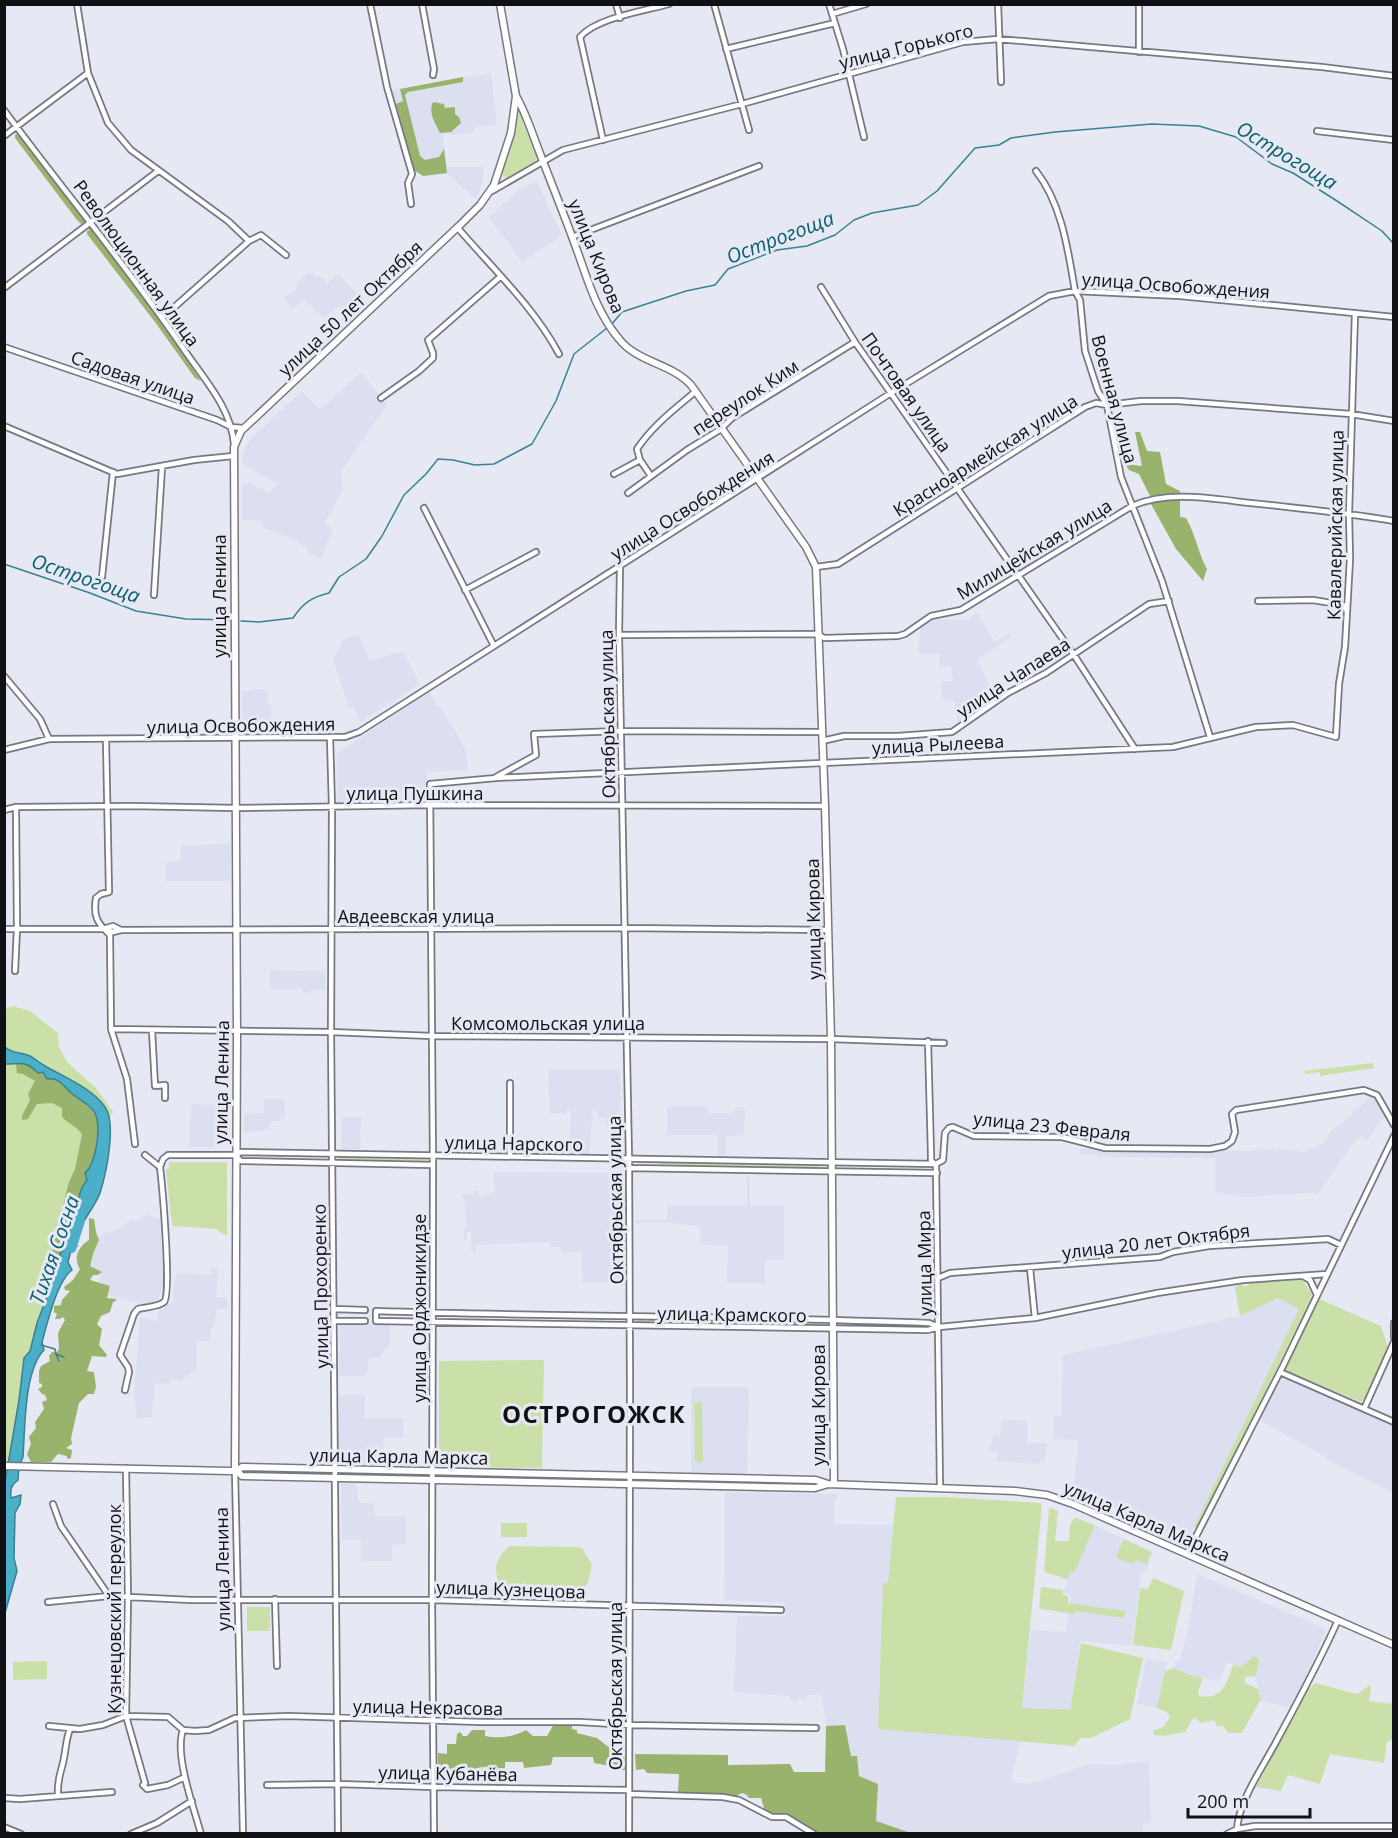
<svg xmlns="http://www.w3.org/2000/svg" width="1398" height="1838" font-family="'Open Sans',sans-serif">
  <rect width="100%" height="100%" fill="#e6e9f3"/>
  <!-- built -->
  <path fill="#dbdff0" d="M491,73L497,125L475,127L473,133L443,135L446,167H483V181L479,193L475,198L447,174L423,176L414,170L392,90Z
    M537,181L562,235L522,262L489,217L520,189Z
    M312,273L316,277L318,275L327,283L338,274L366,302L348,318L339,306L323,318L304,299L292,309L284,299L297,288V282L307,274Z
    M361,373L387,405L341,471L343,489L324,524L333,529L321,558L308,553V548L296,541L262,527L264,522L255,520H242V483H251L270,493L277,483L242,464L244,450L251,438L302,391L320,409Z
    M977,613L995,642L1009,633L1011,637L978,660L995,699L958,725L955,702L942,699L941,682L953,681L951,666H939V654H918L920,629L930,619L967,620Z
    M358,634L370,660L403,651L420,684L360,722L354,707L349,708L333,660L343,639Z
    M259,689L268,690V704L271,705V729L242,730V692Z
    M429,692L455,730L466,751L468,770L427,772L428,789H425L424,801L337,803V753Z
    M231,843L230,881H166V862L181,861V846Z
    M270,970L325,971V990H314L306,993L299,988L292,990L270,989Z
    M548,1070H620L621,1126H606V1118H598V1111H592L590,1155L569,1154L571,1111L567,1110V1114L550,1113Z
    M1371,1093L1386,1116L1381,1120L1367,1140L1360,1136L1350,1147L1318,1194L1307,1193L1244,1197L1215,1192V1158L1099,1157L1094,1154H1080V1149L1252,1151L1263,1148L1264,1150L1277,1149L1280,1147V1149L1295,1151L1296,1148L1297,1150L1304,1152L1325,1142L1324,1139L1329,1137L1330,1132L1352,1115L1351,1113L1369,1099L1368,1097Z
    M264,1099H285V1118H281V1121H270V1129L244,1133V1114L264,1113Z
    M191,1104L215,1105L214,1147H190Z
    M667,1106H708V1113H734L737,1107H745L744,1135L726,1136V1155H718V1135H667Z
    M342,1117H361L360,1149H341Z
    M494,1172L622,1173V1282L583,1283L582,1252L561,1253L560,1247H550L549,1242L476,1245V1251H471V1232H467V1240H464V1230H466L465,1199L462,1198V1194H474V1190H478L479,1197L495,1191Z
    M747,1176H749L750,1206L784,1205V1260H765V1283H727L728,1246L700,1244V1226L668,1223H636V1220H667V1206H747Z
    M149,1214L155,1218H160L163,1280L159,1301L150,1305L108,1296L110,1286L99,1283L101,1272L90,1266L93,1254L99,1241L98,1238L107,1232L115,1231L133,1219L135,1221Z
    M218,1267L216,1297L227,1298V1309H217L214,1326L211,1328L210,1341L196,1342L197,1365L195,1371L180,1381L171,1379L170,1384L155,1383L152,1417L137,1418L134,1393L140,1317L158,1321L159,1308L173,1302L174,1284L177,1273L210,1275L211,1268Z
    M1278,1298L1300,1309L1187,1541L1073,1490L1079,1440L1053,1439L1054,1416H1062L1063,1355L1240,1316Z
    M340,1324H390V1346L381,1354V1358H369L368,1370L365,1376H339Z
    M1288,1379L1393,1425L1392,1492L1330,1461L1321,1454L1259,1420L1280,1381Z
    M691,1387H749L747,1475L691,1474Z
    M365,1394V1418H403V1438L384,1437L383,1449H370L369,1465H339V1395Z
    M1002,1419L1027,1421V1443H1047L1045,1460L1037,1464L997,1461L998,1452L989,1451L993,1435H1000Z
    M341,1483H356L359,1503H374L375,1516H406V1544L392,1545V1561H361V1540H342Z
    M725,1492L837,1494V1499L834,1502V1524L894,1525L888,1583L883,1584L878,1726L880,1728L1020,1741L1011,1782L1030,1784L1088,1764L1114,1765L1149,1761L1151,1823L1143,1824L1144,1834H911L876,1821L878,1784L859,1776L857,1756H851L845,1725L826,1726L822,1695H807L806,1700L798,1699L797,1703L792,1702L789,1696L734,1692L737,1616H785V1603L724,1600Z
    M1083,1520L1153,1552L1145,1572L1143,1571L1141,1573L1132,1646L1080,1641L1070,1711L1022,1708L1031,1630L1066,1632L1071,1595L1064,1593L1067,1580L1059,1578Z
    M1197,1574L1326,1629L1301,1691L1291,1707L1260,1701L1256,1676L1258,1666L1241,1667L1226,1663L1220,1681L1189,1675L1174,1668L1175,1662L1180,1660L1187,1635Z
    M1146,1658L1167,1663L1157,1708L1137,1704Z"/>
  <!-- green -->
  <path fill="#cbe0a9" d="M518,107L537,158L534,163L507,179L502,175L515,127Z
    M13,1006L30,1011L58,1033L59,1047L67,1062L97,1089L113,1112L109,1117C97,1089 67,1080 43,1065C37,1062 33,1057 27,1054C16,1051 15,1055 5,1047V1009Z
    M20,1062L92,1110L55,1275L37,1323L30,1351L24,1358L19,1400L9,1460L5,1470L8,1472L5,1482L4,1064Z
    M1373,1063L1374,1068L1320,1076V1072L1305,1074L1304,1071Z
    M339,1156L428,1157V1163L339,1162Z
    M660,1161L818,1163V1170L660,1167Z
    M169,1162H227V1235L223,1234L216,1229L172,1226L166,1169H169Z
    M1301,1278L1312,1294L1311,1299L1198,1528L1194,1527L1299,1309L1278,1298L1240,1316L1235,1288L1237,1285L1242,1284L1243,1286H1248L1249,1283Z
    M1319,1299L1381,1326L1388,1347L1368,1394L1361,1402L1284,1370Z
    M637,1319L814,1323V1327L637,1324Z
    M544,1360L542,1468L447,1467L439,1459V1361Z
    M694,1402H702L703,1462H695Z
    M896,1497H946L1040,1503L1042,1506L1022,1708L1070,1710L1081,1643L1143,1658L1130,1719L1091,1738H1081L1074,1746L880,1729L878,1726L883,1583H888Z
    M1051,1508L1058,1511L1055,1541H1069L1070,1525L1075,1517L1095,1526L1074,1573L1070,1572L1067,1579L1044,1572L1049,1509Z
    M501,1523H527V1537H501Z
    M1124,1539L1151,1552L1147,1565L1137,1560L1132,1564L1117,1558V1554Z
    M510,1546L575,1547L582,1548L592,1565L588,1583L577,1593L509,1592L499,1585C493,1567 496,1557 510,1546Z
    M1153,1578L1184,1591L1171,1650L1133,1645L1140,1588L1148,1589Z
    M1041,1587L1063,1590V1595L1068,1596V1603L1125,1611L1124,1618L1075,1611L1074,1614L1041,1609L1039,1608Z
    M247,1607H270V1631H247Z
    M1254,1656L1259,1659L1256,1676L1245,1677V1683L1258,1689L1261,1699L1242,1733H1228L1223,1726H1217L1214,1720L1201,1723L1194,1717L1185,1732L1164,1736L1154,1735L1153,1731L1163,1727L1170,1717L1167,1712L1157,1708L1165,1671L1174,1668L1189,1675L1203,1678L1198,1692L1199,1696C1224,1700 1226,1683 1233,1665L1241,1667Z
    M47,1661V1679L13,1680V1662Z
    M1315,1683L1357,1694L1370,1685L1371,1691L1369,1701L1393,1704V1739L1387,1742L1384,1763L1330,1754L1320,1784L1288,1775L1281,1791L1256,1787L1305,1693Z
    M478,1767L493,1768L498,1771L505,1768V1785H474V1770Z"/>
  <!-- forest -->
  <path fill="#99b26c" d="M463,77V82L408,92L405,95L420,156L425,160L439,157L444,149L447,173L423,176L414,170L396,104L403,101L400,89Z
    M433,102L444,104L445,108L455,107V114L459,117L461,123L451,132L440,133C435,123 428,113 433,102Z
    M18,133L85,222L81,224L77,220L15,138V135Z
    M91,229L159,319L201,381L195,378L155,322L87,234V231Z
    M1135,432H1140L1147,451L1160,452L1166,484L1180,491V494L1150,496L1139,474L1129,470L1125,464L1142,466Z
    M1162,501H1180V517L1186,518C1196,535 1198,553 1207,569L1203,581L1176,549L1151,504Z
    M20,1062L31,1065L54,1080L59,1081L92,1110L98,1120L99,1127L94,1158L91,1168L85,1173L87,1180C81,1187 77,1198 80,1206L76,1208V1215L64,1243L65,1248C55,1263 56,1280 42,1295H37V1290L42,1283V1274L47,1270L50,1262L58,1225L63,1215V1205L69,1182L75,1169L82,1134C76,1126 69,1124 62,1117V1108L52,1103L37,1104L28,1119L22,1120V1116L30,1100L28,1094L35,1081L23,1074L17,1073L16,1064Z
    M89,1218L94,1219L96,1232L99,1240L93,1254L90,1266L102,1272L98,1275H93L90,1280L110,1286L107,1298L116,1299V1301L113,1302L110,1312L101,1316L97,1324L102,1329L99,1345L107,1355L106,1357L92,1356L87,1371L94,1372L96,1387L94,1394H88L79,1403L71,1438L72,1444L66,1448L72,1450L71,1458L67,1459V1456L58,1454L51,1462H31L27,1454L31,1444L29,1437L36,1428L35,1422L44,1409L42,1402L47,1400L45,1395L42,1394L38,1389L42,1387V1384L39,1383V1371L41,1366L50,1361L49,1356L52,1352H57L59,1349L58,1333L65,1320L63,1317L60,1319H55L57,1314L54,1312V1306L61,1305L62,1300L70,1291L65,1290L64,1287L73,1280L80,1269C73,1258 78,1247 89,1240Z
    M554,1724H572V1729L577,1730V1733L597,1738L611,1749L624,1748L625,1770L612,1771L611,1766L594,1763L593,1757H553L551,1765L524,1768L523,1762H505V1768C494,1772 484,1762 474,1770H438V1753L447,1754V1744H456L457,1734L460,1732L463,1736H467L472,1730H485V1736C500,1739 513,1737 526,1730L533,1736H547Z
    M845,1725L851,1756H857L859,1776L878,1784L876,1821L911,1833H816L801,1822L786,1815L770,1814L764,1808L761,1798H749L747,1795L742,1793L734,1797L724,1794L678,1792L679,1774L647,1773L644,1769L636,1770L635,1754L728,1755V1765L790,1764L794,1772H825L826,1726Z"/>
  <!-- water -->
  <path fill="#4bafc8" stroke="#398092" stroke-width="1.5" d="M5,1047C15,1055 20,1051 30,1056C35,1059 40,1063 45,1066C64,1077 92,1088 105,1107C117,1124 106,1174 100,1193C95,1207 80,1223 74,1241L77,1246L71,1250L68,1262L72,1270C57,1281 47,1324 42,1342L44,1350C24,1370 25,1429 23,1457L19,1466L18,1480C11,1485 10,1490 11,1498L21,1495L20,1504L15,1513L14,1558L17,1571L5,1613V1482L19,1400L24,1358L30,1351L37,1323L60,1262V1254L65,1248L64,1243L76,1215V1208L80,1206C77,1198 81,1187 87,1180L85,1173C96,1163 103,1123 93,1110C87,1103 77,1098 70,1092C63,1085 58,1077 47,1079L43,1072L38,1073C25,1060 21,1064 5,1064Z"/>
  <g fill="none" stroke-linecap="round" stroke-linejoin="round">
    <!-- stream -->
    <path stroke="#398092" stroke-width="1.5" d="M611,325L622,312L686,291L715,285L728,269L777,250L807,246L835,235L854,220L872,213L918,205L937,191L975,148L999,145L1011,138L1055,132L1152,124L1199,126L1236,137L1272,164L1293,173L1337,201L1382,231L1394,244
      M4,564L90,593L136,611L186,619L232,620
      M241,621L259,622L293,618C303,603 312,597 329,593L339,577L366,559L382,536L404,495L426,474L438,459L453,460L475,465L494,464L532,444L556,401L574,354L607,328
      M41,1345L55,1349L56,1354L64,1357
      M56,1354L59,1361"/>
    <!-- river -->
    <path stroke="#4bafc8" stroke-width="8" d="M72,1249L81,1221"/>
    <!-- minor casing -->
    <g stroke="#777982" stroke-width="8">
      <path id="minor" d="M77,4L88,73L108,123L131,150L228,221L249,241L162,318
        M370,4L387,87L412,174L408,183L411,204
        M422,4L434,69L433,75
        M616,4L620,18
        M714,4L749,130
        M829,4L843,49L864,137
        M998,4L1001,82
        M832,14L866,4
        M726,49L835,23
        M1139,52V4
        M4,110C63,190 127,266 183,348C203,378 231,407 234,444
        M1317,131L1394,140
        M4,136L88,73
        M603,140L580,37C596,18 644,11 669,4
        M1036,171C1062,204 1068,250 1075,291L1080,300L1085,351L1098,391L1107,405L1121,477L1162,581L1210,737
        M492,191L563,150L742,104L963,42L998,39L1322,67L1394,76
        M457,227C492,268 534,307 559,354
        M572,237L759,166
        M249,241L261,235L286,255
        M821,287L855,342L1074,655L1135,749
        M4,288L158,171
        M4,347L217,420L231,427L243,428
        M381,398L419,371L433,358V353L428,340L500,277
        M4,426L117,474L194,460L233,456
        M614,474L640,460
        M651,476L640,460L637,449C653,425 675,409 696,391
        M628,493L687,450L721,429L732,418L855,342
        M424,508L494,646
        M620,566L619,635L629,1159L630,1383L629,1834
        M816,567L838,564L1085,407L1096,403L1107,405L1141,401H1178L1351,414L1394,421
        M102,577L113,472
        M465,590L536,552
        M154,595L162,467
        M1258,601L1313,600L1343,605L1347,611
        M619,635L818,634L824,638L898,636L905,634L931,616L961,610L1132,506C1171,489 1218,500 1260,504C1305,509 1349,513 1394,521
        M4,676L40,719L49,739
        M330,737L332,807L331,1032L338,1834
        M106,739L109,892L101,894L96,898C93,916 97,923 110,935L111,1029L127,1079L135,1144
        M822,741L844,736H898L952,732L1008,693L1046,673L1149,604L1169,601
        M4,750L49,739L330,737H345L359,732L891,393L1049,296L1075,291L1180,296L1394,317
        M496,777L536,755L534,734L621,731L822,732
        M4,810L16,807L131,806L236,808L430,805L825,806
        M4,929H103L113,932L121,930L623,928L828,930
        M103,929L113,926L121,930
        M15,971L17,929L16,807
        M111,1029L331,1032L432,1036L831,1039L944,1043
        M152,1030L155,1086L165,1085V1098
        M928,1041L931,1154V1160L936,1166L940,1488
        M510,1083V1156
        M145,1155L160,1167
        M237,1157L241,1161L433,1165
        M629,1168L937,1173
        M1030,1268L1035,1318
        M1303,1276L1310,1280L1317,1295
        M938,1278L950,1273L1160,1257L1173,1252L1209,1246L1328,1239L1341,1245
        M334,1309L365,1310
        M334,1321H365
        M1394,1323V1337
        M939,1327L929,1323C744,1316 560,1317 376,1311V1321L928,1330L939,1327L1035,1318L1157,1293L1243,1280L1327,1274
        M1280,1372L1394,1422
        M125,1390L129,1372L128,1367L120,1355L134,1314L138,1309C145,1307 158,1307 164,1302C172,1295 162,1184 160,1167L163,1159L168,1155H235L241,1152L936,1164L943,1160L945,1133L949,1128L953,1127L974,1136L1062,1137L1105,1148L1210,1149L1225,1146L1232,1141L1235,1132L1232,1114L1236,1110L1364,1090L1377,1095L1394,1125
        M1364,1409L1394,1342
        M126,1468L128,1598L126,1716L145,1783
        M235,1471L243,1834
        M53,1504L61,1526L109,1596
        M1187,1554L1284,1364L1394,1136
        M275,1599L277,1666
        M48,1602L109,1596L191,1600H432L781,1610
        M49,1726L80,1729L103,1725L126,1716L168,1717L183,1730L195,1731L209,1730L235,1718L288,1716L482,1722H580L630,1725L816,1728
        M183,1730C174,1755 194,1808 201,1834
        M143,1785L147,1789L168,1785L185,1777
        M267,1785L337,1784L434,1787L629,1790
        M629,1794L723,1797L739,1800L772,1817H786L814,1834
        M58,1795C57,1778 61,1774 64,1758C66,1748 66,1739 70,1729
        M4,1798L20,1799L112,1792
        M4,1827L21,1834
        M1237,1829C1239,1801 1262,1768 1275,1744C1297,1703 1319,1663 1338,1620
        M131,1834L157,1823L192,1801
        M434,1834L432,1600L433,1165L430,784L496,778L1173,747L1256,727L1293,725L1336,737L1339,684L1345,647L1350,559L1349,513L1355,313
        M1227,1834L1237,1829L1255,1826H1394"/>
    </g>
    <!-- secondary casing -->
    <g stroke="#777982" stroke-width="9">
      <path id="secondary" d="M516,96C526,113 532,133 539,151C552,185 566,219 578,253C589,284 598,314 619,339C638,363 671,363 691,385L806,547L816,567L825,806L831,1039L834,1484
        M4,1466L229,1471H237L242,1476L815,1488L828,1484
        M235,1471L237,1037L234,447L241,431L460,225L480,205L494,185L511,133L516,96L500,4
        M237,1471L242,1467L816,1480L828,1484L1015,1491L1047,1495L1073,1504L1394,1645"/>
    </g>
    <!-- minor -->
    <use href="#minor" stroke="#fff" stroke-width="4.5"/>
    <!-- secondary -->
    <use href="#secondary" stroke="#fff" stroke-width="6"/>
  </g>
  <g text-anchor="middle" dominant-baseline="central" stroke-width="6" stroke-linejoin="round" paint-order="stroke">
    <!-- street labels -->
    <g font-size="18" fill="#101114" stroke="#e6e9f3">
      <text transform="translate(906 46) rotate(-14)">улица Горького</text>
      <text transform="translate(597 256) rotate(68)">улица Кирова</text>
      <text transform="translate(137 263) rotate(54)">Революционная улица</text>
      <text transform="translate(1176 285) rotate(4)">улица Освобождения</text>
      <text transform="translate(350 308) rotate(-43)">улица 50 лет Октября</text>
      <text transform="translate(133 377) rotate(19)">Садовая улица</text>
      <text transform="translate(907 392) rotate(55)">Почтовая улица</text>
      <text transform="translate(745 397) rotate(-33)">переулок Ким</text>
      <text transform="translate(1115 399) rotate(75)">Военная улица</text>
      <text transform="translate(985 455) rotate(-32)">Красноармейская улица</text>
      <text transform="translate(692 505) rotate(-32)">улица Освобождения</text>
      <text transform="translate(1335 525) rotate(-89)">Кавалерийская улица</text>
      <text transform="translate(1034 549) rotate(-31)">Милицейская улица</text>
      <text transform="translate(219 596) rotate(-90)">улица Ленина</text>
      <text transform="translate(1013 677) rotate(-33)">улица Чапаева</text>
      <text transform="translate(607 714) rotate(-91)">Октябрьская улица</text>
      <text transform="translate(241 725) rotate(-1)">улица Освобождения</text>
      <text transform="translate(938 744) rotate(-3)">улица Рылеева</text>
      <text x="415" y="793">улица Пушкина</text>
      <text x="416" y="916">Авдеевская улица</text>
      <text transform="translate(813 919) rotate(-91)">улица Кирова</text>
      <text x="548" y="1023">Комсомольская улица</text>
      <text transform="translate(221 1082) rotate(-89)">улица Ленина</text>
      <text transform="translate(1052 1126) rotate(6)">улица 23 Февраля</text>
      <text transform="translate(514 1143) rotate(1)">улица Нарского</text>
      <text transform="translate(615 1200) rotate(-91)">Октябрьская улица</text>
      <text transform="translate(1156 1241) rotate(-7)">улица 20 лет Октября</text>
      <text transform="translate(924 1263) rotate(-91)">улица Мира</text>
      <text transform="translate(320 1286) rotate(-91)">улица Прохоренко</text>
      <text transform="translate(419 1308) rotate(-90)">улица Орджоникидзе</text>
      <text transform="translate(732 1314) rotate(1)">улица Крамского</text>
      <text transform="translate(818 1405) rotate(-90)">улица Кирова</text>
      <text transform="translate(399 1456) rotate(1)">улица Карла Маркса</text>
      <text transform="translate(1147 1521) rotate(23)">улица Карла Маркса</text>
      <text transform="translate(222 1569) rotate(-91)">улица Ленина</text>
      <text transform="translate(511 1589) rotate(2)">улица Кузнецова</text>
      <text transform="translate(114 1609) rotate(-90)">Кузнецовский переулок</text>
      <text transform="translate(615 1686) rotate(-90)">Октябрьская улица</text>
      <text transform="translate(428 1707) rotate(1)">улица Некрасова</text>
      <text transform="translate(448 1773) rotate(1)">улица Кубанёва</text>
    </g>
    <!-- water labels -->
    <g font-size="20" font-style="italic" fill="#075e6f" stroke="#e6e9f3">
      <text transform="translate(1287 155) rotate(31)">Острогоща</text>
      <text transform="translate(780 237) rotate(-21)">Острогоща</text>
      <text transform="translate(86 578) rotate(19)">Острогоща</text>
      <text transform="translate(54 1250) rotate(-71)">Тихая Сосна</text>
    </g>
    <!-- district labels -->
    <g font-size="24" font-weight="bold" letter-spacing="1.5" fill="#101114" stroke="#e6e9f3">
      <text x="594" y="1413">ОСТРОГОЖСК</text>
    </g>
  </g>
  <!-- border -->
  <rect width="1398" height="1838" fill="none" stroke="#101114" stroke-width="12"/>
  <!-- scale -->
  <path d="M1188 1808v9h122v-9" fill="none" stroke="#101114" stroke-width="3"/>
  <text x="1197" y="1808" font-size="18" fill="#101114" stroke="#e6e9f3" stroke-width="4.5" paint-order="stroke">200 m</text>
</svg>
